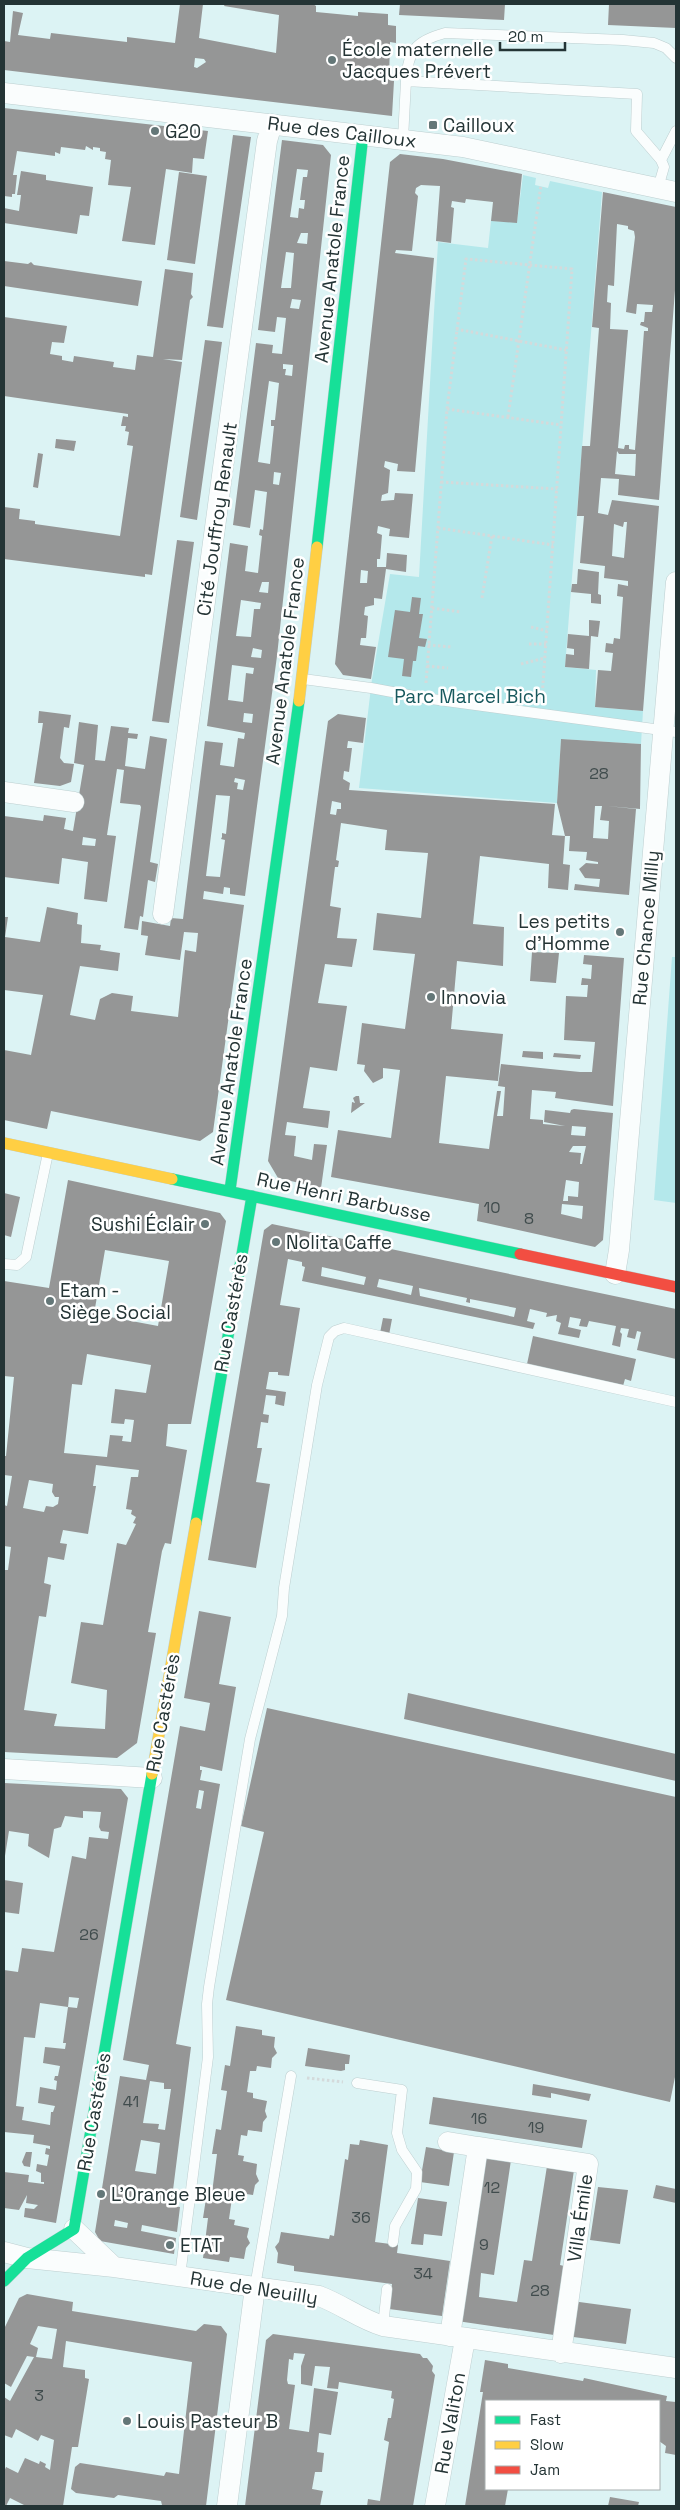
<svg xmlns="http://www.w3.org/2000/svg" width="680" height="2510" font-family="'Space Grotesk',sans-serif">
  <rect width="100%" height="100%" fill="#dcf3f4"/>
  <!-- green -->
  <path fill="#b4e8eb" d="M523,175L536,178L535,185L548,188L550,181L602,192L565,667L596,670L595,707L643,711L641,744L561,739L557,803L359,788L372,679L390,574L419,577L438,242L488,248L491,221L517,222Z
    M672,957H676V1203L654,1200Z"/>
  <!-- building -->
  <path fill="#959696" fill-rule="evenodd" d="M180,4H203L199,38L276,53L279,15L224,6L225,4H313L316,6V12L358,16V12L388,14V25L396,26V43L390,42L389,80L394,81L392,116L4,70V41L10,42L13,11L23,13L18,35L50,39L51,33L127,42V37L175,43ZM195,58L204,59L206,62L197,68L194,67Z
    M400,4H505L504,20L399,15Z
    M609,4H676V28L608,25Z
    M4,108L208,131L204,159L193,158L192,173L166,169L155,245L122,241L131,187L108,185L111,160L105,159L106,152L100,151V148L93,147V150L86,146L85,150L61,147L60,154L55,152V156L17,151L13,175H17L15,194H12V197L4,196Z
    M233,135L251,137L223,328L207,326Z
    M282,140L323,145L331,155L277,656L245,896L230,894V888L224,887L223,894L204,891L203,899L244,905L213,1132L200,1141L51,1111L47,1129L4,1120V1050L31,1055L43,995L4,990V917H8L5,937L40,942L47,907L78,913L77,924L82,925L81,943L101,945L100,950L120,953L118,971L80,966L70,1015L95,1020L100,999L112,993L133,996L131,1011L178,1017L185,950L196,952L198,933L184,932L180,960L145,955L148,936L141,935L142,921L170,926L171,918L183,919L205,741L223,743L220,765L234,767L238,738L244,739L245,733L207,726L230,543L248,546L245,571L258,573L262,536L259,535L260,529L263,530L267,492L255,490L250,528L233,525L256,343L273,345L272,353L282,354L286,318L277,317L275,332L258,330ZM297,169L308,170L307,177H303L300,200H305L304,209L299,208L298,218L290,217ZM301,233H308L307,244L297,243ZM286,252L294,253L291,288H281ZM292,299L301,300L299,309L290,308ZM283,364L293,365L292,376L285,375L286,369H283ZM269,381L279,383L275,420H271V426H274L270,464L258,462ZM274,472L281,473L279,485L273,484ZM262,582H269L268,593L259,592ZM241,600L261,603L260,609H254L251,637L236,636ZM253,648L262,650L261,658L251,657ZM232,665L254,668L253,674L246,673L243,702L228,700ZM244,713L253,714L252,723L243,722ZM235,778L245,780L243,790L237,789L238,783L234,782ZM216,795L230,796L226,834L222,833V837L221,839L225,840L220,877L206,876Z
    M400,154L443,159L522,174L517,223L491,221L493,202L466,199L465,203L452,201L451,207L454,208L451,243L436,241L440,186L421,185L416,188L415,193L418,196L412,251L396,250L395,253L434,258L415,472L397,471L398,464L385,461L384,467L390,470L388,493L382,495L381,501L394,500L395,493L413,494L409,538L389,536L390,529L378,526L377,533L382,535L380,559H377V567H386L387,553L407,555L406,572L386,569L382,599L374,598V605L365,607L364,615L368,616L366,638H361L360,645L376,647L371,679L343,675L335,664L390,162ZM361,570L368,571L367,583H360Z
    M21,171L46,175V180L93,187L89,216L80,215L77,234L4,223V208L19,211L21,195H17Z
    M179,172L207,176L195,264L167,260Z
    M603,192L676,207V277L659,500L618,495L619,479L601,478L598,513L608,515L612,500L659,506L643,711L595,707L598,670L611,671L613,653L605,652L606,643L613,644L614,638L620,639L623,597L617,596L618,584L628,586V581L604,578L605,566L580,563L584,516H577L582,446H590L592,420L599,328L592,327ZM617,224L628,226V229L634,231L635,237L626,312L636,314L637,304L653,305L652,312H645L644,322H641L640,325L648,328V331H644L635,450L629,449V445H625L624,449L618,448L628,330L610,329L611,303L607,302L608,285L614,286ZM617,451L619,454H636L635,476L615,474ZM624,522H627L624,558L612,556L614,524L623,527Z
    M4,261L28,264L31,262L34,265L142,281L138,306L4,286Z
    M165,269L193,273L191,294L193,297L190,300L182,360L163,359L182,362L152,575L145,574V577L4,559V507L20,509L19,519L35,521V524L120,536L133,446L127,445L129,432L125,431L126,426H121L123,416L128,417V414L4,396V317L67,326L64,343L52,342L50,354L62,356V360L73,362L74,356L114,362L113,367L135,370L137,355L153,357Z
    M205,340L222,342L197,520L180,517Z
    M56,439L76,441L74,451L55,448Z
    M38,453L43,454L38,488L33,487Z
    M177,540L194,542L169,723L152,721Z
    M578,569L599,572L598,594L601,595V604L591,603V594L571,592L572,584H577Z
    M412,597L421,598L419,614H423L419,638L427,639L425,647L418,646L416,661H413L411,677L402,676L404,659L388,657L395,610L410,612Z
    M589,620L600,621L598,637L591,636L589,669L565,667L566,654L574,655V649L567,648L568,634L589,636Z
    M39,711L71,715L69,728L64,727L60,758L64,763L74,764L71,782L60,786L34,783L43,723H38Z
    M338,714L366,718L363,743L348,741L347,748H352L349,772L344,771L343,779L350,783L349,790L555,804L552,835L565,836L563,864L570,865L568,890L548,888L549,864L480,856L473,924L504,927L503,966L457,961L451,1029L503,1034L498,1081L446,1076L439,1143L489,1149L497,1091H501L497,1116H503L505,1087L498,1086L501,1064L580,1072H592L595,1042L564,1040L566,996L587,997L588,985H581L582,978L591,979L592,965L583,964L584,955L624,958L613,1106L555,1098L556,1092L532,1090L530,1119L543,1120V1124L565,1126L544,1122L545,1110L570,1113L571,1110L574,1109L613,1113L603,1240L595,1247L477,1221L479,1204L331,1177L338,1130L391,1138L400,1070L383,1068V1078L373,1083L364,1071L365,1065L357,1064L362,1023L405,1029L415,954L373,950L377,913L421,918L428,853L385,850L387,830L341,823L336,860L339,861L338,867H335L330,906L341,908L337,938L357,939L352,967L325,964L318,1003L347,1006L337,1071L310,1067L303,1108L330,1111L328,1128L287,1122L285,1135L296,1136L294,1156L312,1160L314,1144L327,1145L321,1188L278,1178L268,1161L328,721ZM332,801L341,803V809H337L336,815L330,814ZM572,1126L586,1127L585,1136L571,1135ZM573,1146H586L582,1164H580L581,1153L569,1152ZM566,1180L579,1182L578,1197L568,1196V1201H563ZM562,1204L583,1206L582,1219L561,1214Z
    M79,722L98,725L95,760L105,761L111,726L129,728L128,733L138,734L137,739L128,738L125,766L145,769L150,736L167,739L150,862L158,864L155,882L148,880L143,917L140,916L138,930L124,928L141,807L140,805L120,803L124,770L117,769L107,835L116,836L107,902L84,899L88,862L62,858L59,884L4,877V816L43,821L44,815L66,818L64,829L73,831L84,765L74,763ZM83,837L96,839L95,846L82,845Z
    M561,739L641,744L640,809L607,806L636,809L629,895L574,890L575,884L599,887L600,879L585,878L579,869L586,863L598,864V862L586,860L587,852L569,851L570,836H565L557,803ZM595,806H602L600,820L609,821L608,839L593,838Z
    M532,952L559,953L556,983L530,981Z
    M523,1051L543,1052V1059L522,1057Z
    M554,1053L581,1055L580,1059L553,1057Z
    M356,1096H359L360,1103H365L351,1113L352,1102L355,1103L353,1098Z
    M68,1180L220,1213L226,1221L191,1424H168L166,1446L187,1450L171,1544L165,1543L162,1551L148,1632L156,1633L137,1743L117,1758L4,1752V1570H8L11,1547L4,1546V1505L7,1506L12,1476L4,1475V1456H6L14,1377L4,1376V1281L49,1288ZM105,1250L169,1261L158,1326L94,1314ZM87,1354L151,1365L146,1393L115,1389L111,1423L124,1424L125,1419L134,1420L131,1442L122,1441L123,1436L110,1435L107,1457L64,1453L72,1384L82,1385ZM96,1465L139,1470L138,1477H131L126,1509L132,1510L131,1514L136,1517L133,1523L136,1524L126,1545L117,1543L103,1625L81,1622L71,1683L107,1690L105,1729L54,1726L57,1714L24,1710L39,1616L46,1617L51,1585L44,1583L48,1557L64,1560L67,1544L60,1543L63,1530L88,1534L96,1486H93ZM29,1480L53,1484L52,1492L55,1497H59L58,1504L53,1507L46,1506L44,1512L23,1508Z
    M4,1193L20,1197L11,1237L4,1235Z
    M272,1224L676,1309V1359L637,1350L641,1332L637,1331L635,1339L627,1337L629,1329L621,1328L620,1332L622,1334L620,1347L612,1345L616,1326L589,1321L587,1327L579,1326L581,1319L570,1317L568,1327L581,1330L579,1338L558,1334L561,1323L556,1321L557,1315L546,1317L547,1313L530,1309L527,1321L535,1323L533,1329L302,1281L305,1267L302,1266V1262L288,1259L280,1305L300,1308L289,1376L278,1375V1372H269L266,1389L286,1392L284,1406L275,1404L276,1396L266,1395L263,1414L269,1415L268,1423L261,1422L257,1448H262L256,1482L270,1484L256,1568L208,1560L264,1230ZM322,1267L366,1277L364,1285L321,1276ZM379,1279L413,1286L411,1295L377,1287ZM419,1288L467,1298L466,1302L470,1303V1299L516,1308L514,1317L420,1296Z
    M383,1318L392,1319L389,1335L380,1333Z
    M533,1336L636,1359L631,1381L625,1379L623,1386L527,1364Z
    M199,1611L231,1617L219,1684L236,1687L222,1771L200,1766V1770H202L200,1780L220,1784L176,2044L191,2047L171,2206L180,2207L177,2232L142,2225L141,2231L176,2238L174,2254L100,2241L95,2232L120,2076L146,2080L149,2065L123,2060L180,1726L205,1731L210,1703L184,1698ZM199,1790L204,1791L201,1809L196,1808ZM150,2081L164,2083V2089H171L165,2130L158,2129L159,2124L143,2123ZM141,2140L160,2143L156,2174L135,2171ZM115,2220L128,2223L127,2228L114,2226Z
    M408,1693L676,1754V1781L404,1719Z
    M267,1708L676,1797V2072L670,2102L226,2000L264,1832L241,1826Z
    M4,1783L121,1789L128,1798L56,2223L24,2217L25,2208L34,2209L38,2205L26,2203L27,2195L19,2210L4,2208V2172L29,2175L28,2182L44,2184V2182H41V2173L36,2171L37,2164L47,2166L49,2155L45,2154L46,2148L50,2149V2146L33,2143L34,2135L4,2132V1970L18,1972L22,1948L54,1952L72,1856L86,1859L89,1837L108,1839L109,1832L101,1831L99,1827L101,1812L83,1811V1818L65,1816L61,1827L54,1829L49,1858L28,1846L29,1834L9,1831L4,1862ZM69,1997L79,1998L77,2008L68,2007L63,2043H66L65,2049L45,2047L43,2063L60,2066L58,2076H55L54,2080L57,2081L56,2090L40,2087L38,2103L55,2106L53,2112H51L50,2125L22,2120L24,2107L16,2106L24,2037L35,2038L40,2003L68,2007Z
    M4,1880L23,1883L19,1914L4,1912Z
    M236,2026L262,2030V2035L275,2037L274,2047L277,2053L272,2058L271,2068L257,2066L256,2071H250L247,2092L253,2093V2098L267,2101L265,2111L267,2117L263,2122L262,2132L248,2130L247,2136L241,2135L238,2155L244,2156L243,2161L257,2164L256,2174L259,2181L255,2185L253,2195L239,2193L238,2199L232,2198L229,2219L235,2220L234,2225L249,2228L247,2237L250,2243L246,2248L244,2259L230,2257L229,2262L203,2258L208,2218H203L207,2192L212,2193L217,2154H212L216,2129L221,2130L227,2091L221,2090L225,2065L230,2066Z
    M308,2048L350,2055L349,2064H345V2070L341,2071L305,2066Z
    M533,2084L591,2094L589,2101L551,2093V2098L532,2095Z
    M433,2097L587,2120L582,2148L429,2124Z
    M360,2140L388,2145L375,2242L398,2245L397,2253L450,2261L442,2316L389,2309L392,2284L294,2271V2266L277,2263L278,2253L275,2247L279,2242L281,2232L329,2239L330,2235L334,2236L345,2159L348,2160L350,2144L359,2145Z
    M426,2147L454,2152L449,2186L420,2182Z
    M26,2152H32L30,2167L24,2166L22,2162Z
    M483,2156L511,2160L494,2275L481,2273L479,2297L517,2302L524,2260L532,2261L547,2166L574,2170L560,2265L564,2266L554,2335L457,2321Z
    M656,2185L676,2189V2203L653,2198Z
    M598,2187L628,2190L620,2244L590,2240Z
    M418,2198L447,2202L442,2236L424,2234L423,2245L411,2244Z
    M27,2294L73,2302L72,2311L196,2331L204,2324L221,2326L227,2334L206,2506H170L162,2505L161,2501L118,2495L114,2498L76,2493L71,2489L75,2467L80,2463L164,2476L166,2472L179,2474L192,2362L66,2341L63,2367L85,2370V2378L89,2379L78,2447H72L63,2506H26L10,2498L6,2506H4V2472L6,2467L18,2473L25,2458L39,2464L40,2461L46,2464L45,2467L50,2470L54,2440L41,2435L38,2441L16,2429L12,2438L4,2435V2397L10,2401L34,2357L27,2356L11,2387L4,2383V2329L19,2298ZM38,2326L57,2329L52,2359L36,2357L38,2348L30,2344Z
    M572,2301L631,2309L626,2344L566,2336Z
    M273,2334L420,2354L423,2358H427L433,2366L432,2371L435,2375L413,2506H367L368,2499L380,2501L389,2442L384,2440L388,2418H391L394,2399L391,2398L392,2391L339,2382L338,2389L327,2388L330,2367L315,2366L312,2386L301,2384V2366L305,2354L294,2353L293,2360L289,2359L287,2380L288,2384L295,2385L289,2429L309,2432L314,2388L338,2392L331,2435L319,2433L317,2452L324,2453L322,2472H315L312,2489L323,2491L320,2506H245L266,2340Z
    M485,2360L508,2364V2368L583,2381L584,2378L667,2396L666,2401L676,2402V2455L665,2453L666,2446L659,2441V2401H486V2489H508L505,2506H465L483,2392H480Z
    M610,2497L639,2502L638,2506H608Z"/>
  <g fill="none" stroke-linecap="round" stroke-linejoin="round">
    <!-- lane casing -->
    <g stroke="#bdcfd0" stroke-width="11">
      <path id="lane" d="M406,81C408,51 415,41 445,33L623,40L654,43L666,48L676,58
        M403,139L406,81L637,94L636,131L661,160L664,167L658,188
        M661,160L676,131
        M303,679L371,688L424,698L676,732
        M4,1264L17,1265L26,1257L48,1153
        M357,2083L402,2090L397,2133L402,2150L417,2172L416,2189L395,2226L393,2242
        M180,2276L208,2057L207,2004L209,1987L250,1739L282,1616L284,1588L317,1385L329,1337L335,1331L344,1328L676,1402
        M255,2287L291,2076
        M383,2326L387,2289"/>
    </g>
    <!-- street casing -->
    <g stroke="#bdcfd0" stroke-width="21">
      <path id="street" d="M4,93L463,147L676,192
        M4,792L74,802
        M163,914L267,141L272,124
        M615,1274L619,1250L676,582
        M4,1769L152,1778
        M448,2142L478,2147
        M74,2229L114,2267
        M4,2252L27,2258L114,2267L319,2296C341,2304 360,2319 383,2326L676,2368
        M450,2336L478,2147L588,2164L561,2353
        M227,2506L255,2287
        M435,2506L465,2339"/>
    </g>
    <!-- fast casing -->
    <g stroke="#bdcfd0" stroke-width="12">
      <path id="fast" d="M317,547L363,135
        M172,1179L520,1254
        M230,1190L299,701
        M196,1523L252,1196
        M4,2281L27,2258L74,2229L152,1774"/>
    </g>
    <!-- slow casing -->
    <g stroke="#bdcfd0" stroke-width="12">
      <path id="slow" d="M299,701L317,547
        M4,1143L172,1179
        M152,1774L196,1523"/>
    </g>
    <!-- jam casing -->
    <g stroke="#bdcfd0" stroke-width="12">
      <path id="jam" d="M520,1254L676,1287"/>
    </g>
    <!-- path -->
    <path stroke="#d4dadb" stroke-width="3" stroke-dasharray="2.5 2.5" stroke-linecap="butt" d="M456,329L566,350
      M447,409L561,425
      M508,417L541,185
      M441,482L557,489
      M438,528L553,545
      M482,598L492,536
      M432,608L461,612
      M531,627L547,631
      M529,644H546
      M428,645L452,647
      M521,664L545,658
      M427,666L448,668
      M426,683L447,409L466,259L572,269L542,698
      M307,2078L343,2082"/>
    <!-- lane -->
    <use href="#lane" stroke="#fafdfd" stroke-width="10"/>
    <!-- street -->
    <use href="#street" stroke="#fafdfd" stroke-width="20"/>
    <!-- fast -->
    <use href="#fast" stroke="#16e098" stroke-width="11"/>
    <!-- slow -->
    <use href="#slow" stroke="#ffcf43" stroke-width="11"/>
    <!-- jam -->
    <use href="#jam" stroke="#f24e42" stroke-width="11"/>
  </g>
  <!-- markers -->
  <g fill="#647778" stroke="#fff" stroke-width="2">
    <circle cx="332" cy="60" r="5"/>
    <rect x="428" y="120" width="10" height="10" rx="2.5"/>
    <circle cx="155" cy="131" r="5"/>
    <circle cx="620" cy="932" r="5"/>
    <circle cx="431" cy="997" r="5"/>
    <circle cx="205" cy="1224" r="5"/>
    <circle cx="276" cy="1242" r="5"/>
    <circle cx="50" cy="1301" r="5"/>
    <circle cx="101" cy="2194" r="5"/>
    <circle cx="170" cy="2245" r="5"/>
    <circle cx="127" cy="2421" r="5"/>
  </g>
  <g text-anchor="middle" dominant-baseline="central" stroke-width="5" stroke-linejoin="round" paint-order="stroke">
    <!-- number labels -->
    <g font-size="16" fill="#404c4d">
      <text x="599" y="773">28</text>
      <text x="492" y="1207">10</text>
      <text x="529" y="1218">8</text>
      <text x="89" y="1934">26</text>
      <text x="131" y="2101">41</text>
      <text x="479" y="2118">16</text>
      <text x="536" y="2127">19</text>
      <text x="492" y="2187">12</text>
      <text x="361" y="2217">36</text>
      <text x="484" y="2244">9</text>
      <text x="423" y="2273">34</text>
      <text x="540" y="2290">28</text>
      <text x="39" y="2395">3</text>
    </g>
    <!-- poi labels -->
    <g font-size="19" fill="#243435" stroke="#fff" text-anchor="start">
      <text x="342" y="49">École maternelle<tspan x="342" dy="22">Jacques Prévert</tspan></text>
      <text x="443" y="125">Cailloux</text>
      <text x="165" y="131">G20</text>
      <text x="610" y="921" text-anchor="end">Les petits<tspan x="610" dy="22">d'Homme</tspan></text>
      <text x="441" y="997">Innovia</text>
      <text x="195" y="1224" text-anchor="end">Sushi Éclair</text>
      <text x="286" y="1242">Nolita Caffe</text>
      <text x="60" y="1290">Etam -<tspan x="60" dy="22">Siège Social</tspan></text>
      <text x="111" y="2194">L'Orange Bleue</text>
      <text x="180" y="2245">ETAT</text>
      <text x="137" y="2421">Louis Pasteur B</text>
    </g>
    <!-- street labels -->
    <g font-size="19" fill="#243435" stroke="#fff">
      <text transform="translate(342 132) rotate(7)">Rue des Cailloux</text>
      <text transform="translate(332 259) rotate(-84)">Avenue Anatole France</text>
      <text transform="translate(217 519) rotate(-82)">Cité Jouffroy Renault</text>
      <text transform="translate(285 661) rotate(-83)">Avenue Anatole France</text>
      <text transform="translate(646 928) rotate(-85)">Rue Chance Milly</text>
      <text transform="translate(231 1062) rotate(-82)">Avenue Anatole France</text>
      <text transform="translate(344 1197) rotate(12)">Rue Henri Barbusse</text>
      <text transform="translate(231 1313) rotate(-80)">Rue Castérès</text>
      <text transform="translate(163 1713) rotate(-80)">Rue Castérès</text>
      <text transform="translate(94 2112) rotate(-80)">Rue Castérès</text>
      <text transform="translate(580 2218) rotate(-82)">Villa Émile</text>
      <text transform="translate(254 2288) rotate(9)">Rue de Neuilly</text>
      <text transform="translate(450 2423) rotate(-80)">Rue Valiton</text>
    </g>
    <!-- park labels -->
    <g font-size="19" fill="#18595e" stroke="#fff">
      <text x="470" y="696">Parc Marcel Bich</text>
    </g>
  </g>
  <!-- border -->
  <rect width="680" height="2510" fill="none" stroke="#243435" stroke-width="10"/>
  <!-- legend -->
  <rect x="485" y="2400" width="175" height="90" fill="#ffffff" stroke="#a7aeae"/>
  <rect x="495" y="2416" width="25" height="8" fill="#16e098" stroke="#a7aeae"/>
  <text x="530" y="2425" font-size="15" fill="#243435">Fast</text>
  <rect x="495" y="2441" width="25" height="8" fill="#ffcf43" stroke="#a7aeae"/>
  <text x="530" y="2450" font-size="15" fill="#243435">Slow</text>
  <rect x="495" y="2466" width="25" height="8" fill="#f24e42" stroke="#a7aeae"/>
  <text x="530" y="2475" font-size="15" fill="#243435">Jam</text>
  <!-- scale -->
  <path d="M500 42v8h65v-8" fill="none" stroke="#243435" stroke-width="2.5"/>
  <text x="508" y="42" font-size="15" fill="#243435" stroke="#ffffff" stroke-width="4" paint-order="stroke">20 m</text>
</svg>
